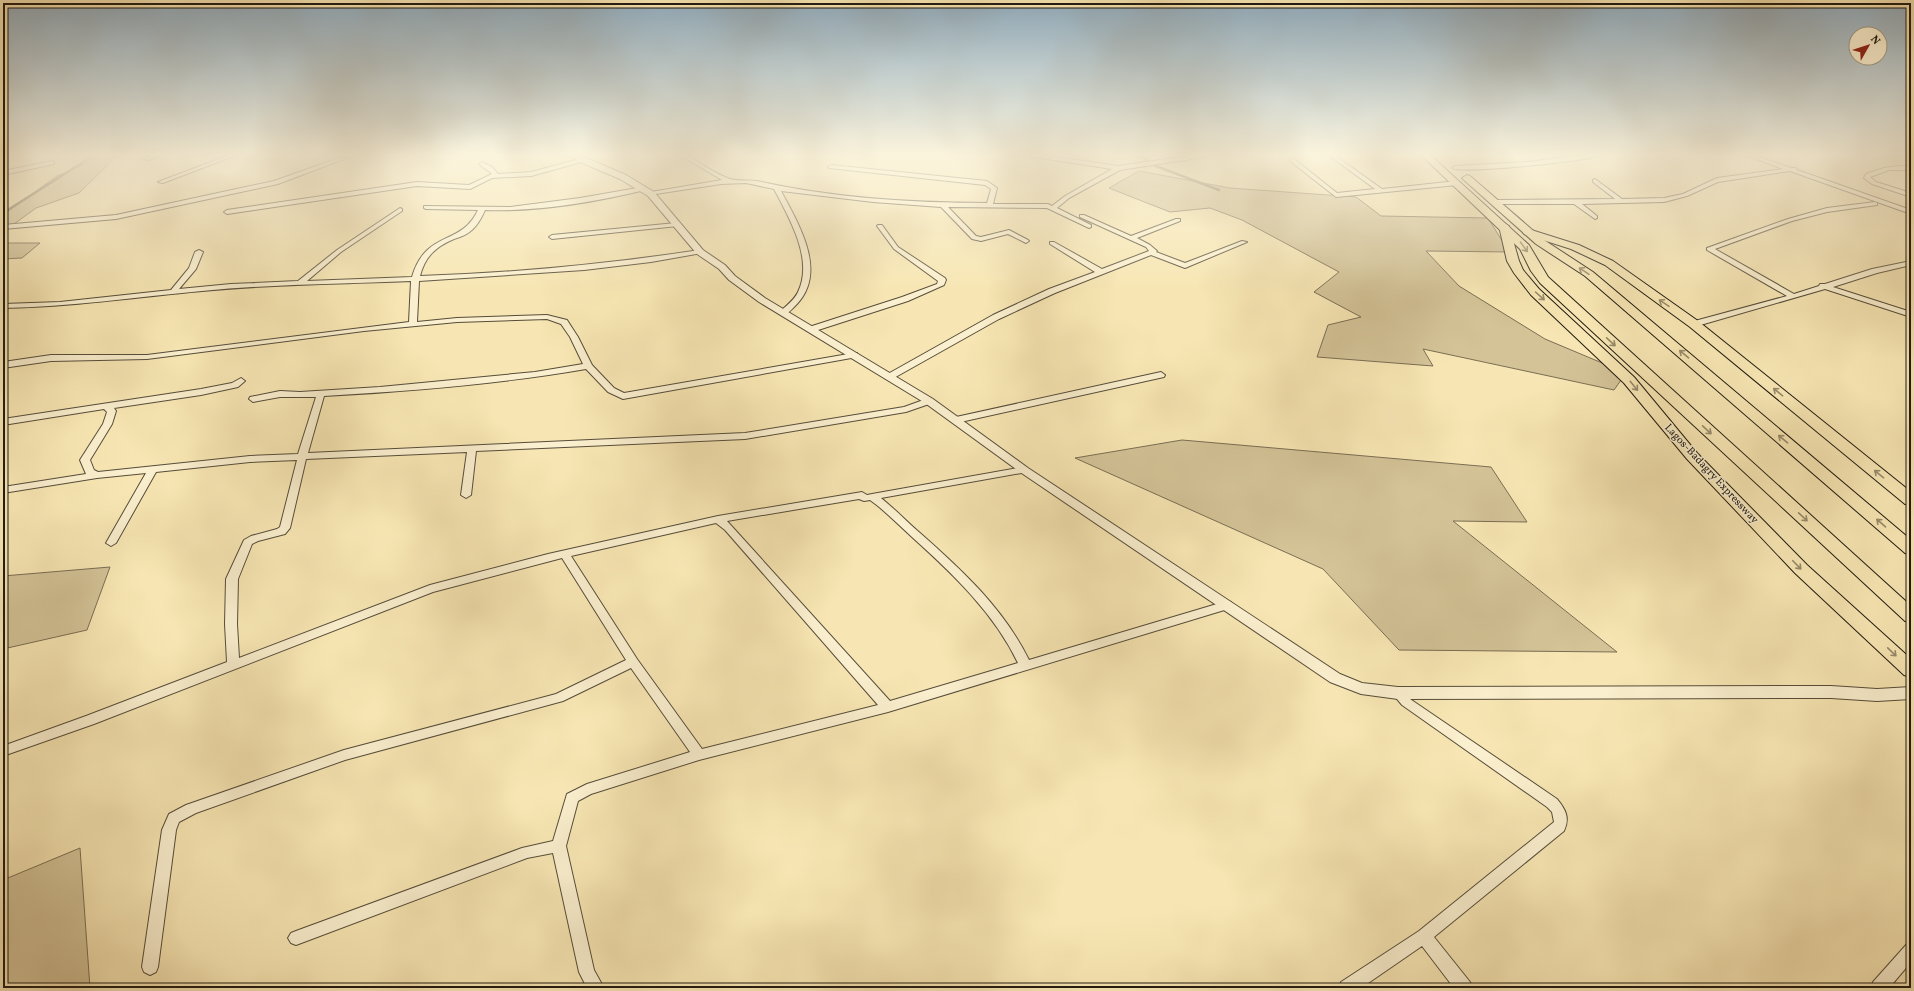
<svg xmlns="http://www.w3.org/2000/svg" width="1914" height="991" font-family="Vollkorn,serif">
  <rect width="100%" height="100%" fill="#f7e6b3"/>
  <filter id="stains"><feTurbulence type="fractalNoise" baseFrequency=".005" numOctaves="4"/><feColorMatrix values="0 0 0 0 .2 0 0 0 0 .09 0 0 0 0 .02 0 0 0 .5 -.17"/></filter>
  <radialGradient id="worn" r=".72"><stop offset=".6" stop-color="#630" stop-opacity="0"/><stop offset="1" stop-color="#630" stop-opacity=".3"/></radialGradient>
  <!-- green -->
  <path fill="#d3c397" stroke="#7a6e54" d="M94,154H119L79,193L36,208L3,232V215L57,176L92,161Z
    M1139,171L1230,188L1356,197L1381,216L1488,218L1509,252L1426,251L1459,286L1545,339L1626,373L1614,390L1423,349L1433,366L1317,357L1328,325L1361,317L1314,292L1339,272L1242,220L1210,208L1170,212L1109,188Z
    M3,243H40L22,258L3,259Z
    M1182,440L1491,467L1527,522L1453,521L1617,652L1399,650L1323,569L1075,458Z
    M110,567L87,630L3,649V576Z
    M80,848L90,988H3V880Z"/>
  <g fill="none" stroke-linecap="round" stroke-linejoin="round">
    <!-- stream -->
    <path stroke="#766b51" stroke-width="2.5" d="M1138,154L1156,166L1219,190
      M3,213L96,154"/>
    <!-- minor casing -->
    <g stroke="#564d3a" stroke-width="2">
      <path id="minor" d="M157,154H164L149,160L144,159Z
        M232,154H239L163,183L158,182Z
        M350,154H357L278,184L116,219L3,229V225L116,215L274,181Z
        M678,154H685C697,161 717,175 730,179C735,181 749,180 757,181C832,198 910,203 987,203L991,189L985,185L829,168L828,167L831,165L987,181L997,188L993,204H1048L1052,206L1065,196L1112,169L1028,156L1025,154H1037L1118,166L1202,154H1214L1211,156L1120,170L1069,198L1057,208L1091,225V227L1089,228L1047,208L948,207L976,236L981,237L1009,230L1028,240L1029,241L1026,243L1008,234L981,241L972,239L941,207L873,202L781,191C798,223 828,271 797,304C793,308 788,314 783,315L779,313C785,306 794,301 798,292C814,259 789,218 774,189L746,183L721,184L649,195L648,194L651,192L722,180Z
        M1327,154H1333L1382,189L1457,181L1460,183L1457,185L1336,197L1290,161V159H1294L1337,193L1375,189Z
        M1592,154H1604C1594,161 1460,174 1452,168L1455,166L1528,162Z
        M1744,154H1751L1791,168H1796L1797,170L1911,210V214L1790,171L1718,182L1687,196L1664,202L1582,204L1597,216V218L1595,219L1574,204H1495L1492,202L1495,200L1615,199L1593,182V180L1595,179L1622,199L1664,198L1683,194L1717,178L1783,169Z
        M583,158L585,159V161L531,176L492,178L470,189L417,186L227,214L224,212L227,210L417,182L469,185L492,174C488,170 483,168 479,164L482,162L492,167L498,174L531,172Z
        M52,161L54,162V164L3,175V171Z
        M1900,166H1911V170H1889L1870,177L1876,182L1911,193V197L1872,184L1864,178L1866,174L1884,168Z
        M643,187L645,188V190C596,202 535,212 485,210C482,217 478,224 473,229C468,234 461,237 454,239C435,247 425,257 420,276C514,273 607,264 700,250L704,252L702,253L651,262L584,270L419,281L417,322L457,318L547,315L567,320L578,337L592,365L614,388L624,393L854,353H857V357L623,399L608,392L586,369C500,384 412,391 324,396L308,453L745,433L904,407L929,398L932,399L933,401L932,403L906,412L745,439L476,451L471,495L466,498L461,495L467,452L306,459L290,528L285,534L258,541L252,544L238,579L237,624L239,658L430,585L548,554L718,516L862,492L867,495L872,494L1024,467L1029,470L1027,472L881,498C895,509 907,522 920,533C962,570 1004,609 1029,660L1227,601L1231,602L1233,605L1231,608L888,712L699,760L591,794L578,801L566,846L594,970L604,988H587L579,972L553,853L527,858L296,945L291,943L288,938L291,933L296,931L522,848L553,841L567,794L587,784L690,752L631,668L563,701L345,760L196,813L179,822L176,830L158,967L156,972L150,975L144,972L142,967L162,830L169,814L186,805L344,750L556,694L626,660L562,558L433,592L94,724L3,756V746L86,716L227,662L225,624L226,579L244,540L251,536L277,529L280,527L297,460L250,462L156,472L116,543L111,546L106,543L146,473L97,478L3,493V487L86,474L80,460L103,424L107,412L104,409L3,425V419L201,389L232,383L241,378L245,381L238,387L201,395L114,408L116,411L112,424L90,460L94,470L98,472L250,456L298,454L316,397H280L253,402L249,399L250,397L280,391L300,392L380,387L535,372L583,364L570,337L561,324L547,319L457,322L364,331L147,359L51,361L3,368V362L51,355H147L409,322L411,281C342,284 272,284 202,291C136,297 70,307 3,308V304L60,302L171,290L189,268L195,252L199,250L203,252L196,269L179,289L231,284L298,281L337,250L400,208L402,209V211L341,252L307,281L412,277C426,229 461,247 478,210L426,209L424,208V206L510,207L580,198ZM859,499L864,501L870,500L878,506C890,516 901,527 912,537C953,574 994,613 1018,663L890,701L727,521ZM716,523L725,530L878,705L702,749L637,659L571,556Z
        M1875,202L1877,203V205L1827,212L1792,221L1715,249L1794,294L1819,286L1820,284H1825L1872,269L1911,261V265L1877,273L1833,287L1911,312V317L1825,289L1697,326H1691L1690,324L1691,322L1787,296L1707,250V248L1788,219L1827,208Z
        M1080,215H1084L1131,236L1176,219H1180V221L1137,238L1150,245L1157,251L1156,252L1185,263L1242,241L1247,242L1185,268L1151,255L1055,293L999,319L892,379H886L885,377L886,375L993,315L1049,289L1095,272L1050,244V242H1054L1102,269L1149,251L1146,247L1080,217Z
        M676,223L678,224V226L552,239L549,237L552,235Z
        M878,225H882L898,247L945,278L946,280L944,285L908,301L815,331H809V327L902,297L937,284L938,281L894,249L877,226Z
        M1161,372L1165,375L1164,377L956,423L951,420L956,417Z
        M1398,688L1402,690L1410,699L1557,799C1566,810 1570,818 1564,831L1434,937L1470,982L1472,988H1454L1422,946L1361,988H1339L1341,982L1419,931L1554,822L1552,812L1547,807L1402,705L1392,693L1394,690Z
        M1911,943V962L1889,988H1871L1873,982L1906,945Z"/>
    </g>
    <!-- tertiary casing -->
    <g stroke="#564d3a" stroke-width="2">
      <path id="tertiary" d="M570,154H577L626,175L654,192L703,250L725,265L735,276L765,298L933,399L1028,468L1340,674L1362,683L1398,687L1831,686L1877,689L1911,687V699L1877,701L1831,698L1398,699L1361,694L1330,682L1020,472L925,403L759,302L729,280L719,269L697,254L648,196L620,179L580,162Z"/>
    </g>
    <!-- primary casing -->
    <g stroke="#211a11" stroke-width="2">
      <path id="primary" d="M1504,223L1509,226L1519,261L1523,270L1539,289L1634,377L1697,453L1807,565L1911,659V677L1904,675L1795,573L1687,459L1624,383L1531,295L1514,273L1507,261L1499,226Z
        M1528,229L1579,245L1613,261L1698,321L1911,492V505L1905,504L1690,327L1605,265L1571,249L1524,234L1523,232Z"/>
    </g>
    <!-- trunk casing -->
    <g stroke="#211a11" stroke-width="2">
      <path id="trunk" d="M1420,154H1429L1529,245L1548,277L1911,606V622L1905,621L1540,283L1531,271L1520,249Z
        M1467,175L1470,176L1544,240L1593,272L1911,540V555L1905,553L1585,276L1536,244L1464,180L1462,178Z"/>
    </g>
    <!-- minor -->
    <use href="#minor" fill="#faefce" fill-rule="evenodd"/>
    <!-- tertiary -->
    <use href="#tertiary" fill="#faefce" fill-rule="evenodd"/>
    <!-- primary -->
    <use href="#primary" fill="#f7e6b3" fill-rule="evenodd"/>
    <!-- trunk -->
    <use href="#trunk" fill="#f7e6b3" fill-rule="evenodd"/>
  </g>
  <!-- one-way arrows -->
  <defs><path id="oneway-shaft" d="M-6 0H5M1.5-3L5.5 0L1.5 3" fill="none" stroke-width="1.6" stroke-linecap="round" stroke-linejoin="round"/></defs>
  <g stroke="#978a6a">
    <use href="#oneway-shaft" transform="translate(1524 247) rotate(54)"/>
    <use href="#oneway-shaft" transform="translate(1584 271) rotate(-146)"/>
    <use href="#oneway-shaft" transform="translate(1540 296) rotate(42)"/>
    <use href="#oneway-shaft" transform="translate(1664 303) rotate(-146)"/>
    <use href="#oneway-shaft" transform="translate(1611 342) rotate(43)"/>
    <use href="#oneway-shaft" transform="translate(1684 354) rotate(-140)"/>
    <use href="#oneway-shaft" transform="translate(1634 386) rotate(51)"/>
    <use href="#oneway-shaft" transform="translate(1778 392) rotate(-141)"/>
    <use href="#oneway-shaft" transform="translate(1707 430) rotate(43)"/>
    <use href="#oneway-shaft" transform="translate(1783 439) rotate(-140)"/>
    <use href="#oneway-shaft" transform="translate(1879 474) rotate(-141)"/>
    <use href="#oneway-shaft" transform="translate(1803 517) rotate(43)"/>
    <use href="#oneway-shaft" transform="translate(1881 523) rotate(-139)"/>
    <use href="#oneway-shaft" transform="translate(1797 565) rotate(46)"/>
    <use href="#oneway-shaft" transform="translate(1892 652) rotate(44)"/>
  </g>
  <!-- sky -->
  <linearGradient id="sky" x2="0" y2="1"><stop stop-color="#91acbd"/><stop offset="0.53" stop-color="#fbf4dd"/><stop offset="1" stop-color="#fbf4dd" stop-opacity="0"/></linearGradient>
  <rect width="1914" height="292" fill="url(#sky)"/>
  <g text-anchor="middle" dominant-baseline="central" stroke-width="3" stroke-linejoin="round" paint-order="stroke">
    <!-- street labels -->
    <g font-size="11" fill="#211a11" stroke="#faefce">
      <text transform="translate(1711 474) rotate(47)">Lagos-Badagry Expressway</text>
    </g>
  </g>
  <!-- margin -->
  <rect width="1914" height="991" fill="none" stroke="#f7e6b3" stroke-width="16"/>
  <rect x="4" y="4" width="1906" height="983" fill="none" stroke="#211a11" stroke-width="2"/>
  <rect x="8" y="8" width="1898" height="975" fill="none" stroke="#211a11"/>
  <!-- north arrow -->
  <g transform="translate(1868 46) rotate(51)"><circle r="19" fill="#faefce" stroke="#a39a82"/>
  <path d="M0-3L7 15L0 10L-7 15Z" fill="#8f2418"/>
  <text y="-6" font-size="11" font-weight="bold" text-anchor="middle" fill="#211a11">N</text>
  </g>
  <rect width="100%" height="100%" filter="url(#stains)"/>
  <rect width="100%" height="100%" fill="url(#worn)"/>
</svg>
